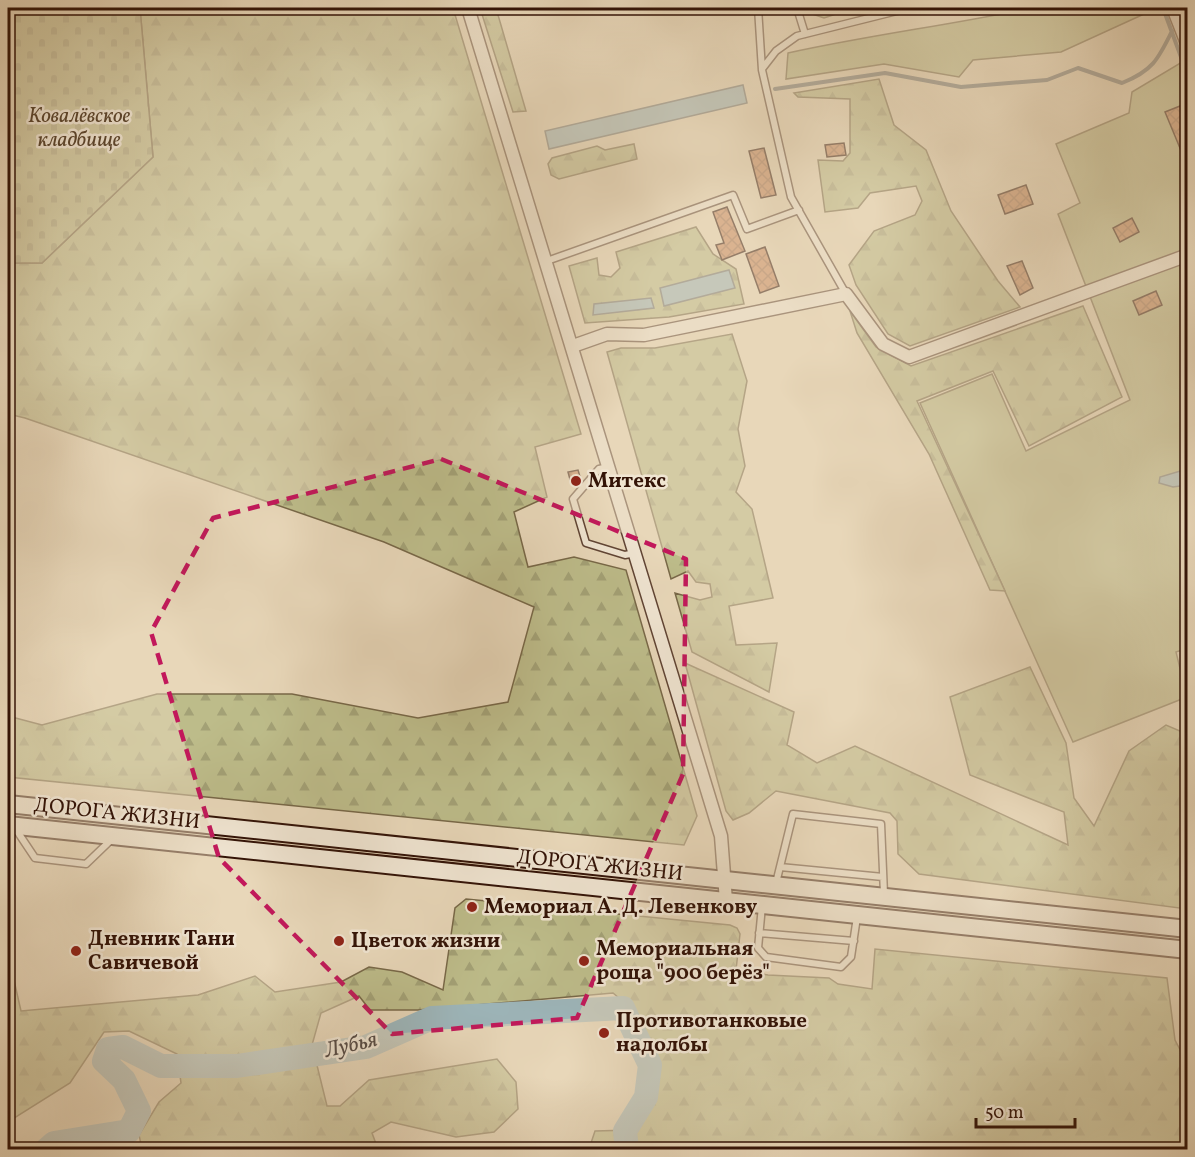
<svg xmlns="http://www.w3.org/2000/svg" width="1195" height="1157" font-family="Vollkorn,serif">
  <defs>
    <pattern id="forest-firs" width="22" height="20" patternUnits="userSpaceOnUse" patternTransform="scale(1.5)"><rect width="22" height="20" fill="#bdbc8a"/><path d="M5 1l3.5 6h-7zM16 11l3.5 6h-7z" fill="#a3a176"/></pattern>
    <pattern id="cemetery-stones" width="16" height="16" patternUnits="userSpaceOnUse" patternTransform="scale(1.5)"><rect width="16" height="16" fill="#bdbc8a"/><path d="M2 7V4a2 2 0 0 1 4 0v3zM10 15v-3a2 2 0 0 1 4 0v3z" fill="#a3a176"/></pattern>
    <pattern id="building-cross-hatch" width="8" height="8" patternUnits="userSpaceOnUse" patternTransform="scale(1.5)"><rect width="8" height="8" fill="#c9885e"/><path d="M0 0l8 8M0 8l8-8" fill="none" stroke="#a46e4c"/></pattern>
  </defs>
  <rect width="100%" height="100%" fill="#e8d7b9"/>
  <filter id="stains"><feTurbulence type="fractalNoise" baseFrequency=".00333" numOctaves="4"/><feColorMatrix values="0 0 0 0 .2 0 0 0 0 .09 0 0 0 0 .02 0 0 0 .5 -.17"/></filter>
  <radialGradient id="worn" r=".72"><stop offset=".6" stop-color="#630" stop-opacity="0"/><stop offset="1" stop-color="#630" stop-opacity=".3"/></radialGradient>
  <!-- green -->
  <path fill="#bdbc8a" stroke="#786848" stroke-width="1.5" d="M807,8H855L824,18L809,13Z
    M1031,8L1155,9L1061,52L973,60L959,77L884,64L786,79L788,53C869,35 951,25 1031,8Z
    M1187,59L1188,648L1176,652L1187,697L1073,742L920,403L992,374L1026,451L1130,400L1058,214L1080,203L1056,144L1129,113L1132,92Z"/>
  <!-- forest -->
  <path fill="url(#forest-firs)" stroke="#786848" stroke-width="1.5" d="M140,8H453L581,434L535,447L547,497L514,512L528,567L574,557L626,570L697,816L684,845L8,777V716L42,725L157,694H292L418,718L508,702L534,607L384,542L25,418L8,414V263H42L153,157Z
    M480,8H496L526,111L513,112Z
    M879,79L894,125L926,150L951,211L998,281L1020,307L910,346L888,334L856,285L849,265L874,231L915,215L922,201L916,186L870,193L858,208L825,212L818,160L843,161L850,153V99L798,97L794,93Z
    M634,144L637,159L559,179L551,175L548,164L552,158L597,146L605,150Z
    M696,227L713,254L736,269L744,304L669,317L585,323L569,266L597,258L599,275L611,277L620,268L616,252Z
    M1083,306L1122,397L1029,446L993,371L917,401L1005,591L990,590L929,454L857,333L850,311L876,347L911,366Z
    M732,334L747,381L738,429L745,466L736,492L752,509L773,598L729,606L736,645L777,643L769,692L692,652L675,593L700,600L712,597L710,584L696,582L688,571L671,579L607,352L621,348H655Z
    M685,663L794,712L787,745L817,763L855,746L1068,845L1064,812L970,775L950,697L1030,667L1066,743L1074,798L1094,826L1129,751L1166,725L1187,734V909L919,874L898,854L897,821L890,813L776,791L749,813L733,820L726,811Z
    M466,899L730,925L737,928L740,934L736,970L768,975L829,978L838,984L872,989L875,949L1167,978L1175,1040L1187,1063V1149H589L595,1131L631,1130L653,1102L656,1065L633,1010L613,993L418,1010H370L359,996L321,1013L312,1045L327,1106H340L369,1080L497,1059L516,1082L518,1109L494,1132L456,1137L391,1122L372,1133L378,1149H142L139,1135L159,1102L181,1083L177,1054L129,1031L104,1032L70,1083L8,1122V954L21,1011L198,995L255,976L275,992L341,982L369,967L402,972L443,990L455,908Z"/>
  <!-- cemetery -->
  <path fill="url(#cemetery-stones)" stroke="#786848" stroke-width="1.5" d="M8,8H140L153,157L42,263H8Z"/>
  <!-- water -->
  <path fill="#9db6bb" stroke="#737573" stroke-width="1.5" d="M743,85L747,103L549,149L545,131Z
    M729,270L735,288L664,306L660,288Z
    M651,298L654,308L593,315L594,304Z
    M1187,469V485L1173,487L1159,483L1160,477Z"/>
  <g fill="none" stroke-linecap="round" stroke-linejoin="round">
    <!-- stream -->
    <path stroke="#737573" stroke-width="4" d="M1163,8L1188,76
      M775,89L885,73L961,87L1047,80L1078,68L1122,83C1152,71 1158,60 1172,31"/>
    <!-- river -->
    <path stroke="#9db6bb" stroke-width="24" d="M46,1150L54,1143L129,1131L139,1111L124,1080L104,1061L108,1049L123,1047L161,1066H237L366,1047L432,1018L623,1008L650,1065L646,1097L625,1131L627,1150"/>
  </g>
  <!-- building -->
  <path fill="url(#building-cross-hatch)" stroke="#331307" stroke-width="1.5" d="M1180,106L1188,125L1187,165L1165,112Z
    M844,143L846,155L827,157L825,145Z
    M764,148L776,195L761,198L749,151Z
    M1026,185L1033,204L1005,214L998,195Z
    M727,207L745,251L722,260L716,245L724,243L713,212Z
    M1132,218L1139,232L1120,242L1113,228Z
    M765,247L779,286L760,293L746,254Z
    M1022,261L1033,288L1020,295L1007,266Z
    M1156,291L1162,305L1139,315L1133,301Z
    M578,470L581,480L577,484L571,483L568,472Z"/>
  <g fill="none" stroke-linecap="round" stroke-linejoin="round">
    <!-- service casing -->
    <g stroke="#604434" stroke-width="9">
      <path id="service" d="M758,8L762,70L791,197L846,294
        M797,8L805,34
        M762,69L776,51L797,36L909,8
        M544,262L733,195L747,229L799,210
        M609,467L599,469L573,499L586,543L625,555L635,553
        M15,828L35,858L86,864L113,838
        M780,867L883,877
        M776,883L793,814L881,824L884,894
        M762,906L758,948L766,957L841,967L851,957L857,917
        M759,933L854,941"/>
    </g>
    <!-- minor casing -->
    <g stroke="#604434" stroke-width="15">
      <path id="minor" d="M468,8L721,836L726,901
        M1173,8L1188,46
        M573,346L607,334L644,335L846,294L883,344L909,357L1188,255"/>
    </g>
    <!-- secondary casing -->
    <g stroke="#331307" stroke-width="20">
      <path id="secondary" d="M8,804L1188,929
        M8,825L1188,950"/>
    </g>
    <!-- service -->
    <use href="#service" stroke="#f0e5d2" stroke-width="6"/>
    <!-- minor -->
    <use href="#minor" stroke="#f0e5d2" stroke-width="12"/>
    <!-- secondary -->
    <use href="#secondary" stroke="#f0e5d2" stroke-width="16"/>
  </g>
  <!-- marked area -->
  <path d="M0 0H1195V1157H0ZM441,459L686,559L683,774L577,1018L392,1034L219,858L151,632L213,518Z" fill="#e8d7b9" fill-opacity=".55" fill-rule="evenodd"/>
  <path fill="none" stroke="#c2185b" stroke-width="4.5" stroke-dasharray="12 8" stroke-linejoin="round" d="M441,459L686,559L683,774L577,1018L392,1034L219,858L151,632L213,518Z"/>
  <!-- markers -->
  <g fill="#8f2418" stroke="#f0e5d2" stroke-width="2">
    <circle cx="576" cy="481" r="6"/>
    <circle cx="472" cy="907" r="6"/>
    <circle cx="339" cy="941" r="6"/>
    <circle cx="76" cy="951" r="6"/>
    <circle cx="584" cy="961" r="6"/>
    <circle cx="604" cy="1033" r="6"/>
  </g>
  <g text-anchor="middle" dominant-baseline="central" stroke-width="5" stroke-linejoin="round" paint-order="stroke">
    <!-- park labels -->
    <g font-size="21" font-style="italic" fill="#5c462e" stroke="#f0e5d2">
      <text x="79" y="116">Ковалёвское<tspan x="79" dy="24">кладбище</tspan></text>
    </g>
    <!-- poi labels -->
    <g font-size="21" font-weight="bold" fill="#331307" stroke="#f0e5d2" text-anchor="start">
      <text x="588" y="481">Митекс</text>
      <text x="484" y="907">Мемориал А. Д. Левенкову</text>
      <text x="88" y="939">Дневник Тани<tspan x="88" dy="24">Савичевой</tspan></text>
      <text x="351" y="941">Цветок жизни</text>
      <text x="596" y="949">Мемориальная<tspan x="596" dy="24">роща "900 берёз"</tspan></text>
      <text x="616" y="1021">Противотанковые<tspan x="616" dy="24">надолбы</tspan></text>
    </g>
    <!-- street labels -->
    <g font-size="21" fill="#331307" stroke="#f0e5d2">
      <text transform="translate(117 814) rotate(6)">ДОРОГА ЖИЗНИ</text>
      <text transform="translate(600 866) rotate(6)">ДОРОГА ЖИЗНИ</text>
    </g>
    <!-- water labels -->
    <g font-size="22" font-style="italic" fill="#584c46" stroke="#f0e5d2">
      <text transform="translate(351 1046) rotate(-13)">Лубья</text>
    </g>
  </g>
  <!-- margin -->
  <rect width="1195" height="1157" fill="none" stroke="#e8d7b9" stroke-width="30"/>
  <rect x="9" y="9" width="1177" height="1139" fill="none" stroke="#331307" stroke-width="3"/>
  <rect x="15" y="15" width="1165" height="1127" fill="none" stroke="#331307" stroke-width="1.5"/>
  <!-- scale -->
  <path d="M976 1118v9h99v-9" fill="none" stroke="#331307" stroke-width="3"/>
  <text x="985" y="1118" font-size="18" fill="#331307" stroke="#f0e5d2" stroke-width="4.5" paint-order="stroke">50 m</text>
  <rect width="100%" height="100%" filter="url(#stains)"/>
  <rect width="100%" height="100%" fill="url(#worn)"/>
</svg>
